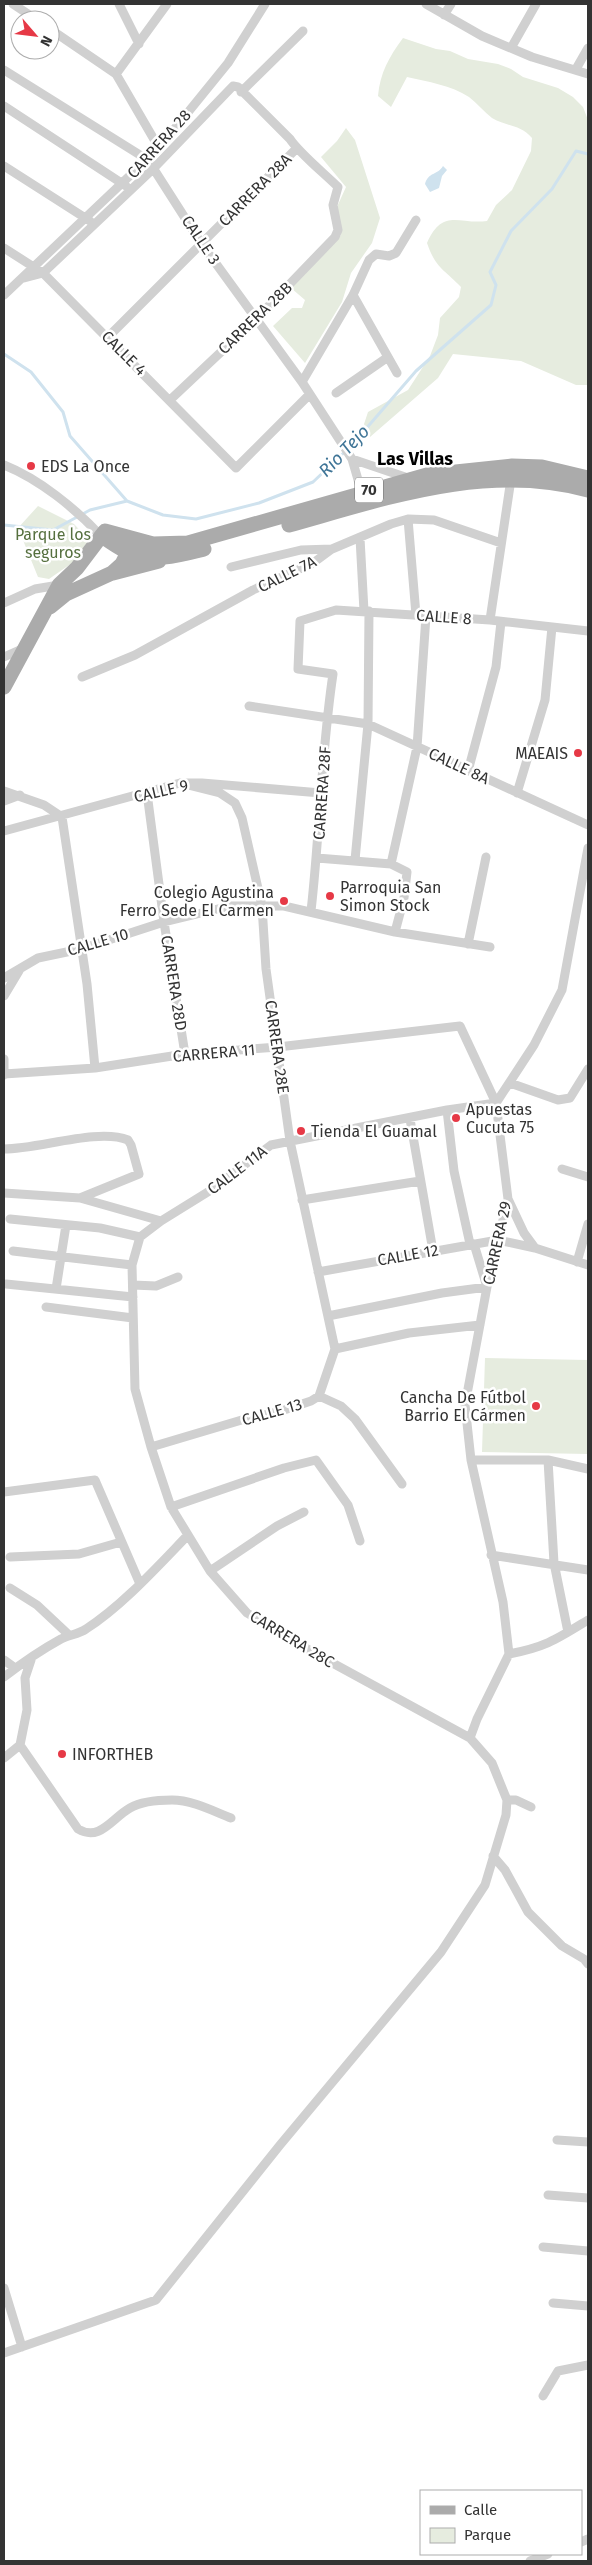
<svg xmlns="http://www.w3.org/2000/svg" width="592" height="2565" font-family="'Fira Sans',sans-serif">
  <rect width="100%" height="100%" fill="#fff"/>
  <!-- green -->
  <path fill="#e6ecdf" d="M403,38L436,49L450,51L468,59L498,64L511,69L523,77L558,88L573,97L583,107L588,120V385H576L521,361L453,354L438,378L370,437L364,424L368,412L408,390L430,356L438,335L440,318L459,297L461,287C444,269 436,269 427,243C443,207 459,225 487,221L496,205L512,190L531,151L532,138C520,124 507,127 492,118C484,112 477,103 469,97C451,85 428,82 407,77L391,107L378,96C380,73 389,57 403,38Z
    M346,128L355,140L380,218L372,243L351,273L342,302L305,363L273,326L292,308H302L305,300L291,288L341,235L336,209L346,187L321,157L337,141Z
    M38,506L74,524L89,540L72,563L49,579L38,577L18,528Z
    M485,1358L588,1360V1454L482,1452Z"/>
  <!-- water -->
  <path fill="#cfe2ee" d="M443,166L447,170L442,176L439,188L430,192L425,184C428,172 438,175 443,166Z"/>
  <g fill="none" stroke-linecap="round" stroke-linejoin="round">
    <!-- stream -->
    <path stroke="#cfe2ee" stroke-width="3" d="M4,354L31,372L63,412L70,436L127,501L163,515L196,519L259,503L313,482L351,446L416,371L491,305L496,285L490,272L511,231L552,189L576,151L588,154
      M4,525L53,530L90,510L127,501"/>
    <!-- street -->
    <path stroke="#d0d0d0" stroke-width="9" d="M13,4L37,20
      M119,4L139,44
      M426,4L482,36L532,57L588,74
      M444,15L451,4
      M50,29L116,74L159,148
      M511,48L536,4
      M576,69L588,48
      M4,70L148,160L201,243L302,382L352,459L363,497
      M116,74L167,4
      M241,92L303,31
      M4,106L126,186
      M4,166L90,221
      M4,248L43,273L236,468L309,395
      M24,278L43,273L154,168L233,86L238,87L290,139C299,153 325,174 338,187L333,205L338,230L335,237L257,318L170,400
      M4,295L159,148L228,63L265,4
      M353,295L397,373
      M108,337L296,149
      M302,382L353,295L369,260L376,254L389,256L396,253L416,220
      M336,393L388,357
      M352,459L411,479
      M4,465C39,479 75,508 101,536
      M408,519L416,615
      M360,538L364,611
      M231,567L301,550L332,549
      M4,603L35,589L59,585
      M490,620L511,479
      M4,657L24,648
      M82,677L135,655L253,590L313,563L332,549L391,524L408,519L434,520L501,543
      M249,706L368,724L588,825
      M468,771L496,667L501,622
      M4,791L44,805L62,817L87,984L95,1068
      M147,793L164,922L185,1054
      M517,793L545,700L552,627
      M4,801L20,795
      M4,831L180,783H202L321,793
      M317,858L391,864L407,872L404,898L395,932
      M355,860L368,724L369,611
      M391,864L417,747L426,616
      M311,911C320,832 321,753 333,674L298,669L300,621L336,610L490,620L588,631
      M468,944L486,857
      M4,978L38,958L81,949L164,922L230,906H284L395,932L490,947
      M4,996L19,971
      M4,1059V1075
      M4,1074L95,1068L185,1054L278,1047L460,1026L496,1103L508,1199L487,1287L465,1405L471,1460L503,1602L509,1654L477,1719L470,1738
      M510,1083L558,1100L570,1098L588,1069
      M496,1103L534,1045L562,990L588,848
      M447,1110L454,1171L470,1244
      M410,1119L433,1251
      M4,1149C39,1149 98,1128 128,1140L131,1145L139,1174L80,1198
      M562,1169L588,1177
      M4,1193L80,1198L161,1221
      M508,1199L524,1233L535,1248L588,1265
      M302,1200L420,1181
      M10,1219L100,1228L140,1237
      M13,1251L132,1265
      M577,1262L588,1224
      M318,1272L498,1240L535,1248
      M6,1284L133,1297
      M133,1285L156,1286L178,1277
      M56,1289L66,1225
      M46,1307L133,1318
      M328,1316L442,1293L487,1287L474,1244
      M335,1349L409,1333L480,1325
      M319,1396L341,1406L355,1419L402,1484
      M151,1447L245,1419L278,1412L311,1401L319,1396L335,1349L290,1141L266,969L262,906L242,818L235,803L220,793L180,783
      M471,1460H548L588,1469
      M548,1460L554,1563L568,1632
      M4,1492L95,1480L140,1584
      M171,1507L284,1468L316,1460L348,1505L360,1541
      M491,1555L588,1570
      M10,1557L79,1554L121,1542
      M210,1571L277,1526L304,1512
      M10,1588L37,1605L69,1635
      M509,1654C546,1647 557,1639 588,1620
      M4,1660L15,1668
      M31,1660L25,1678L27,1710L20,1745L78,1829C100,1842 112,1818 130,1808C142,1801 159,1800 172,1800C192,1800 213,1811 231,1818
      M4,1677C22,1663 41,1650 61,1639C69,1635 79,1634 86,1629C122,1606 158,1566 188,1535
      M4,1758L20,1745
      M507,1800H516L531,1807
      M493,1856L505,1870L528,1912L562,1946L584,1959L588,1964
      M557,2140L588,2142
      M548,2195L588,2198
      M543,2247L588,2251
      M4,2288L22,2347
      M553,2303L588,2306
      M4,2353L156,2300L280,2145L441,1952L485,1885L506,1815L507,1800L492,1763L470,1738L316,1654L247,1613L210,1571L171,1507L151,1447L135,1389L132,1265L140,1237L161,1221L211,1190L271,1145L447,1110L496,1103
      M543,2396L558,2371L588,2365
      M581,2542L588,2539
      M530,2561L548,2554"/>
    <!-- primary -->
    <path stroke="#ababab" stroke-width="15" d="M289,525C386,498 487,462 588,490
      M101,536C110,541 118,548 128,552C152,563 180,555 204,549
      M113,573L159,561
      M50,607L66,594L112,573L122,564L132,544
      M4,687L59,585L77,568L105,531L153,544L188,543L427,475L512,466L542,467L588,478"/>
  </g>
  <!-- markers -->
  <g fill="#e63946" stroke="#fff" stroke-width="2">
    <circle cx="31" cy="466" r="5"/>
    <circle cx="578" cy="753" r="5"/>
    <circle cx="330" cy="896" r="5"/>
    <circle cx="284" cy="901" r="5"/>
    <circle cx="456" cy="1118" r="5"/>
    <circle cx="301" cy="1131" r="5"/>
    <circle cx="536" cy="1406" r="5"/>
    <circle cx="62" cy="1754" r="5"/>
  </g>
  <g text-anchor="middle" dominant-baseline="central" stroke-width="5" stroke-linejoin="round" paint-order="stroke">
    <!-- shield labels -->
    <rect fill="#fff" stroke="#707070" stroke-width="1" x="355" y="477.5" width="28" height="25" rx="4"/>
    <g font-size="15" font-weight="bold" fill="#333">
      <text x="369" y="490">70</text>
    </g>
    <!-- street labels -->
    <g font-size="16" fill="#333" stroke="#fff">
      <text transform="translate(159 144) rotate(-48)">CARRERA 28</text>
      <text transform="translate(255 190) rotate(-45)">CARRERA 28A</text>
      <text transform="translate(201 240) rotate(56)">CALLE 3</text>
      <text transform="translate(255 318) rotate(-44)">CARRERA 28B</text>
      <text transform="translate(124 353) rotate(45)">CALLE 4</text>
      <text transform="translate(287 574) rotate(-26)">CALLE 7A</text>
      <text transform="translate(444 617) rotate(4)">CALLE 8</text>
      <text transform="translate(459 766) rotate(25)">CALLE 8A</text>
      <text transform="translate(161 791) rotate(-13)">CALLE 9</text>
      <text transform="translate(322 793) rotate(-86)">CARRERA 28F</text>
      <text transform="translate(98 942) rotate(-16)">CALLE 10</text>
      <text transform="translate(174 983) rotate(81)">CARRERA 28D</text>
      <text transform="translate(277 1047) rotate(82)">CARRERA 28E</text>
      <text transform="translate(214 1053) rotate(-5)">CARRERA 11</text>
      <text transform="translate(237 1170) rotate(-37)">CALLE 11A</text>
      <text transform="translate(497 1243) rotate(-78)">CARRERA 29</text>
      <text transform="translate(408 1255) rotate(-10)">CALLE 12</text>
      <text transform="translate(272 1412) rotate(-16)">CALLE 13</text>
      <text transform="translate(292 1639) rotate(31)">CARRERA 28C</text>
    </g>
    <!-- poi labels -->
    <g font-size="16" fill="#333" stroke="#fff" text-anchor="start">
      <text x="41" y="466">EDS La Once</text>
      <text x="568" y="753" text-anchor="end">MAEAIS</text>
      <text x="340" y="887">Parroquia San<tspan x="340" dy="18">Simon Stock</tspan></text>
      <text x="274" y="892" text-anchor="end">Colegio Agustina<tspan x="274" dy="18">Ferro Sede El Carmen</tspan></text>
      <text x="466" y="1109">Apuestas<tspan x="466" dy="18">Cucuta 75</tspan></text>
      <text x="311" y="1131">Tienda El Guamal</text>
      <text x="526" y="1397" text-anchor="end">Cancha De Fútbol<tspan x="526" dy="18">Barrio El Cármen</tspan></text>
      <text x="72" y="1754">INFORTHEB</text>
    </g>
    <!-- park labels -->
    <g font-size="16" fill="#56703f" stroke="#fff">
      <text x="53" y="534">Parque los<tspan x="53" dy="18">seguros</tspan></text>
    </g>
    <!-- water labels -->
    <g font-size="18" font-style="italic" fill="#3f7597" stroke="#fff">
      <text transform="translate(344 451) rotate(-46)">Rio Tejo</text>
    </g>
    <!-- neighbourhood labels -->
    <g font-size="18" font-weight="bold" fill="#000" stroke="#fff">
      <text x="415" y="459">Las Villas</text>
    </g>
  </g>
  <!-- border -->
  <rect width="592" height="2565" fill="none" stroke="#333333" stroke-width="10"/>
  <!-- legend -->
  <rect x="420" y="2490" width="162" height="65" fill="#ffffff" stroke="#adadad"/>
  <rect x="430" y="2506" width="25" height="8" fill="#ababab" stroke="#adadad"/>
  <text x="464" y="2515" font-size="15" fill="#333333">Calle</text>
  <rect x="430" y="2528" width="25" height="15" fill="#e6ecdf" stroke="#adadad"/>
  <text x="464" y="2540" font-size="15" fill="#333333">Parque</text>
  <!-- north arrow -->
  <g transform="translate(35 35) rotate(118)"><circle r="24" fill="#ffffff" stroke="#adadad"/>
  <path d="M0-4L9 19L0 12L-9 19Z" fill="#e63946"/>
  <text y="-8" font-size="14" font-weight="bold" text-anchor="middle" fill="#333333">N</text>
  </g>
</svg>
